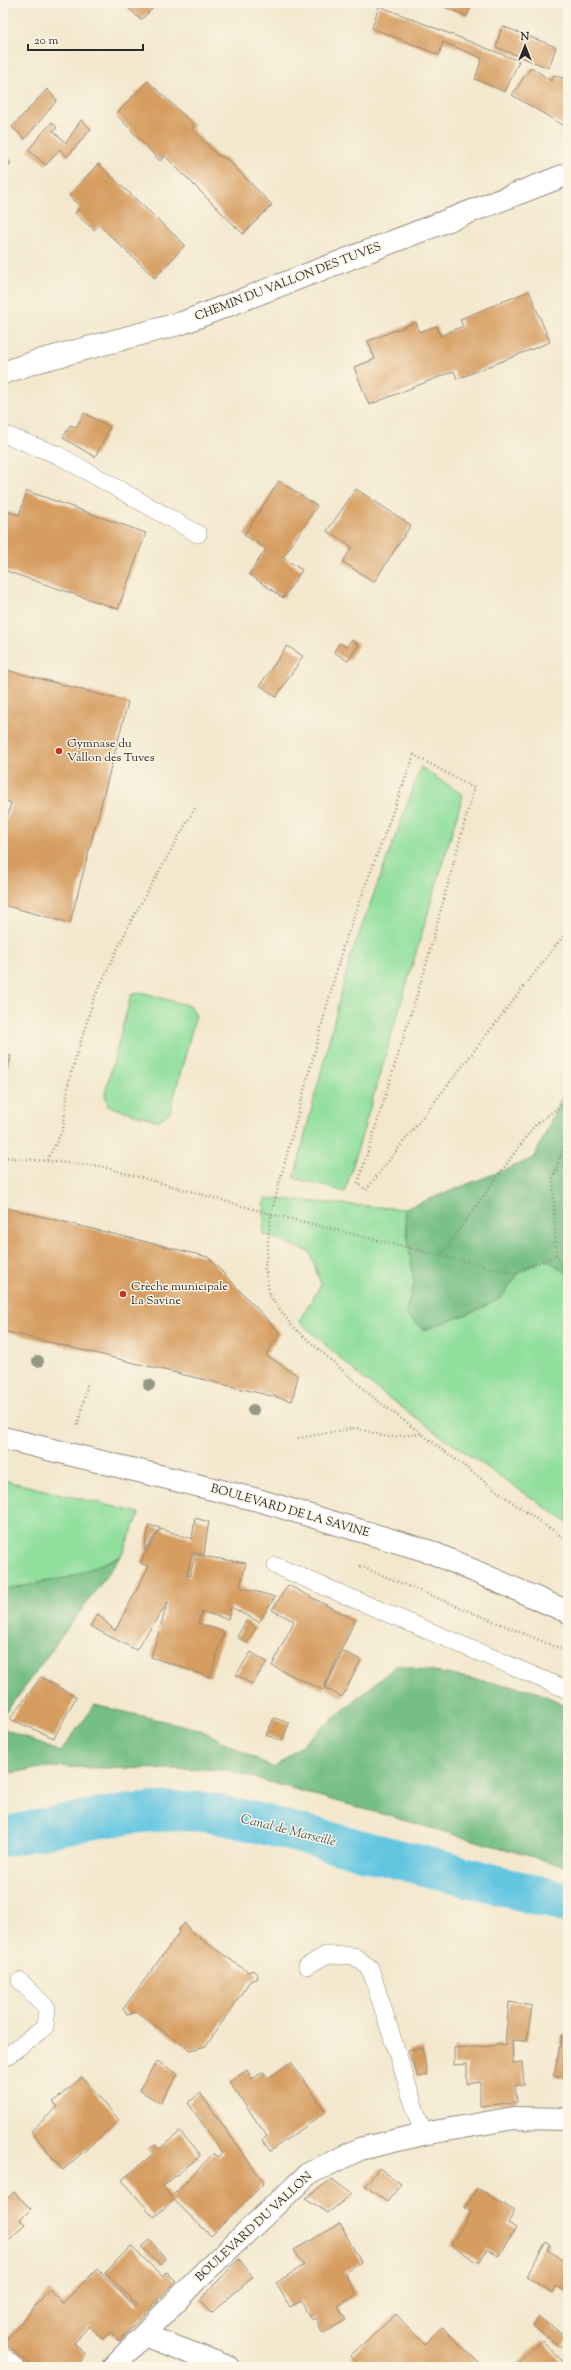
<svg xmlns="http://www.w3.org/2000/svg" width="571" height="2370" font-family="'Sorts Mill Goudy',serif">
  <rect width="100%" height="100%" fill="#fcf5e5"/>
  <filter id="ink" filterUnits="userSpaceOnUse"><feTurbulence type="fractalNoise" baseFrequency=".025" numOctaves="2"/><feDisplacementMap in="SourceGraphic" scale="8" xChannelSelector="R" yChannelSelector="G"/><feConvolveMatrix kernelMatrix="1 2 1 2 8 2 1 2 1" color-interpolation-filters="sRGB"/></filter>
  <filter id="wash" filterUnits="userSpaceOnUse"><feTurbulence type="fractalNoise" baseFrequency=".012" numOctaves="4" result="noise"/><feDisplacementMap in="SourceGraphic" scale="16" xChannelSelector="R" yChannelSelector="G"/><feGaussianBlur stdDeviation="0.9" result="paint"/><feColorMatrix in="noise" values="0 0 0 0 0 0 0 0 0 0 0 0 0 0 0 0 0 1.4 0 .05"/><feComposite in="paint" operator="in"/></filter>
  <g filter="url(#wash)">
    <rect width="100%" height="100%" fill="#f3e8ce"/>
    <!-- green -->
    <path fill="#91df9d" stroke="#5e8564" d="M421,767L463,795L345,1192L294,1178L350,958Z
      M141,992L190,1006L196,1015L170,1112L158,1121L108,1106L105,1093L131,995Z
      M265,1198L404,1209L414,1285L405,1314L424,1330L473,1312L501,1298L520,1271L545,1258L568,1274V1523L434,1431L362,1378L299,1321L321,1285L310,1252L263,1234Z
      M3,1480L140,1513L121,1556L70,1577L3,1590Z"/>
    <!-- forest -->
    <path fill="#74be84" stroke="#507458" d="M568,1083V1274L545,1259L520,1271L501,1298L473,1312L424,1330L405,1314L414,1285L404,1209L534,1158Z
      M121,1556L3,1716V1590L70,1577Z
      M397,1665L533,1690L568,1706V1867L227,1770L48,1767L3,1774V1728L60,1752L95,1705L199,1729L274,1768Z"/>
    <g fill="none" stroke-linecap="round" stroke-linejoin="round">
      <!-- canal -->
      <path stroke="#63c6e1" stroke-width="40" d="M3,1837C70,1823 136,1808 205,1812C220,1814 235,1818 250,1821L568,1903"/>
    </g>
    <g id="blocks">
      <!-- building -->
      <path fill="#d69d60" d="M123,3H158L141,20Z
        M434,3H473L467,16Z
        M379,6L519,61L505,92L475,79L482,58L443,42L439,55L372,28Z
        M502,26L556,47L549,68L496,47Z
        M531,67L551,81L554,75L568,80V128L512,95Z
        M148,81L194,125L192,129L217,155L227,159L272,205L243,234L165,156L160,161L116,114Z
        M47,89L57,100L25,139L12,127Z
        M81,120L91,129L67,157L60,149L46,165L28,150L52,122L57,128L53,131L66,143Z
        M3,154L11,163L3,171Z
        M98,164L185,245L155,278L99,225L94,230L75,213L80,207L69,196Z
        M529,291L550,342L457,379L454,371L369,405L354,367L375,359L368,341L416,322L419,332L437,326L440,336L463,326L460,319Z
        M84,413L110,427L95,457L63,438L70,425L76,427Z
        M279,481L317,506L283,558L302,570L283,598L249,574L266,549L244,535Z
        M356,489L411,525L374,582L343,562L352,547L327,531Z
        M27,491L146,533L118,609L3,570V512L6,511L19,515Z
        M351,640L359,644L348,661L334,652L339,643L346,647Z
        M287,646L303,656L276,697L260,685Z
        M3,669L128,702L70,923L3,905V832L11,803L3,800Z
        M3,1054L11,1056L3,1080Z
        M3,1207L208,1257L280,1333L266,1355L298,1376L292,1401L3,1331Z
        M195,1518L209,1522L207,1532L204,1555L193,1553L187,1575L190,1576L195,1555L246,1563L240,1587L275,1597L259,1622L231,1607L228,1619L202,1612L198,1623L224,1632L210,1677L151,1657L168,1602L136,1650L90,1626L98,1614L115,1631L149,1566L141,1564L143,1556L161,1529L192,1539Z
        M149,1525L160,1528L144,1551Z
        M288,1585L355,1620L323,1690L272,1666L294,1621L272,1610Z
        M246,1621L256,1628L247,1643L237,1637Z
        M343,1651L361,1660L342,1697L325,1688Z
        M251,1652L267,1662L252,1684L236,1675Z
        M41,1677L76,1697L54,1738L10,1719Z
        M274,1718L289,1723L282,1741L266,1735Z
        M185,1923L190,1931L248,1972L253,1970L257,1974L256,1979L250,1981L206,2046L191,2050L135,2012L128,2015L123,2009L179,1933L178,1929Z
        M509,2002L532,2006L527,2041L512,2040L513,2063L522,2062L524,2084L515,2086L517,2102L480,2106V2082L467,2084V2064L454,2065V2048L493,2046L498,2043L505,2045Z
        M562,2035L568,2036V2079L554,2076Z
        M423,2048L427,2075L418,2077L408,2050Z
        M157,2061L178,2074L160,2103L139,2090Z
        M291,2062L326,2112L270,2151L262,2140L267,2136L229,2082L247,2070L252,2079L263,2072L268,2078Z
        M82,2077L119,2120L63,2170L31,2131L58,2107L53,2102Z
        M200,2093L264,2183L211,2236L174,2200L154,2217L122,2180L153,2154L149,2149L155,2145L159,2149L180,2132L200,2156L163,2186L171,2197L214,2153L218,2157L223,2153L188,2103Z
        M379,2168L401,2184L387,2202L365,2186Z
        M332,2179L352,2194L328,2213L305,2198Z
        M477,2188L515,2211L508,2223L516,2228L498,2256L487,2249L479,2263L451,2245L471,2212L465,2208Z
        M14,2192L31,2209L20,2220L25,2224L3,2246V2203Z
        M340,2224L361,2262L344,2272L357,2295L338,2306L346,2320L323,2333L315,2318L311,2320L301,2301L290,2307L276,2283L304,2265L294,2250Z
        M150,2240L166,2259L161,2265L142,2247Z
        M546,2242L551,2245L548,2250L568,2263V2293L557,2286L553,2293L526,2277Z
        M131,2246L163,2277L167,2272L176,2281L119,2341L111,2332L103,2339L89,2326L74,2343L86,2355L76,2367L66,2365L58,2367L55,2364L52,2367H32L4,2342L49,2290L63,2303L97,2269L135,2306L137,2304L105,2273Z
        M239,2259L253,2277L211,2313L199,2301Z
        M396,2314L424,2344L442,2327L483,2367H445L441,2363L437,2367H361L351,2356Z
        M539,2317L568,2338L562,2348L533,2326Z
        M542,2340L568,2367H514Z"/>
    </g>
  </g>
  <g filter="url(#ink)">
    <use href="#blocks" fill-opacity="0" stroke="#8f8a7c" stroke-width="1"/>
    <g fill="none" stroke-linecap="round" stroke-linejoin="round">
      <!-- lane casing -->
      <g stroke="#8f8a7c" stroke-width="18">
        <path id="lane" d="M3,434L58,455L198,534
          M276,1566L568,1690
          M307,1966L326,1955L354,1956L370,1968L423,2134
          M3,2059L45,2027L47,2008L20,1981
          M3,2356L15,2367"/>
      </g>
      <!-- street casing -->
      <g stroke="#8f8a7c" stroke-width="24">
        <path id="street" d="M3,373L35,362L182,323L568,174
          M3,1438L258,1500L431,1552L568,1612
          M144,2335L228,2367
          M113,2367L196,2280L308,2174L360,2149L423,2134L514,2118L568,2119"/>
      </g>
      <!-- path -->
      <path stroke="#8f8a7c" stroke-width="2.5" stroke-dasharray="1 3" stroke-linecap="butt" d="M568,930L366,1190L358,1183L424,972L474,788L414,755L343,946L271,1214L265,1269L270,1296L291,1325L374,1398L512,1502L568,1541
        M3,1157L100,1166L271,1214L515,1274L556,1255L553,1176L568,1137
        M47,1160L63,1130L69,1080L94,998L131,921L195,808
        M555,1174L568,1160
        M441,1255L534,1126L568,1100
        M556,1255L568,1268
        M78,1425L88,1382
        M298,1438L356,1428L387,1437L421,1434
        M360,1566L568,1652"/>
      <!-- lane -->
      <use href="#lane" stroke="#fff" stroke-width="17"/>
      <!-- street -->
      <use href="#street" stroke="#fff" stroke-width="22"/>
    </g>
    <!-- trees -->
    <g fill="#939984">
      <circle cx="38" cy="1361" r="6"/>
      <circle cx="149" cy="1385" r="6"/>
      <circle cx="253" cy="1410" r="6"/>
    </g>
  </g>
  <!-- markers -->
  <g fill="#c8321e" stroke="#fcf5e5" stroke-width="1.5">
    <circle cx="59" cy="751" r="4"/>
    <circle cx="123" cy="1294" r="4"/>
  </g>
  <g text-anchor="middle" dominant-baseline="central" stroke-width="3" stroke-linejoin="round" paint-order="stroke">
    <!-- street labels -->
    <g font-size="12" fill="#2b2b2b" stroke="#fcf5e5">
      <text transform="translate(288 282) rotate(-21)">CHEMIN DU VALLON DES TUVES</text>
      <text transform="translate(290 1511) rotate(16)">BOULEVARD DE LA SAVINE</text>
      <text transform="translate(254 2227) rotate(-43)">BOULEVARD DU VALLON</text>
    </g>
    <!-- poi labels -->
    <g font-size="12" fill="#2b2b2b" stroke="#fcf5e5" text-anchor="start">
      <text x="67" y="744">Gymnase du<tspan x="67" dy="14">Vallon des Tuves</tspan></text>
      <text x="131" y="1287">Crèche municipale<tspan x="131" dy="14">La Savine</tspan></text>
    </g>
    <!-- water labels -->
    <g font-size="13" font-style="italic" fill="#3c5a62" stroke="#fcf5e5">
      <text transform="translate(288 1831) rotate(14)">Canal de Marseille</text>
    </g>
  </g>
  <!-- margin -->
  <rect width="571" height="2370" fill="none" stroke="#fcf5e5" stroke-width="16"/>
  <!-- north arrow -->
  <g transform="translate(525 46)" stroke="#fcf5e5" stroke-width="3" paint-order="stroke">
  <path d="M0-3L7 15L0 10L-7 15Z" fill="#2b2b2b"/>
  <text y="-6" font-size="11" font-weight="bold" text-anchor="middle" fill="#2b2b2b">N</text>
  </g>
  <!-- scale -->
  <path d="M28 44v6h115v-6" fill="none" stroke="#2b2b2b" stroke-width="2"/>
  <text x="34" y="44" font-size="12" fill="#2b2b2b" stroke="#fcf5e5" stroke-width="3" paint-order="stroke">20 m</text>
</svg>
